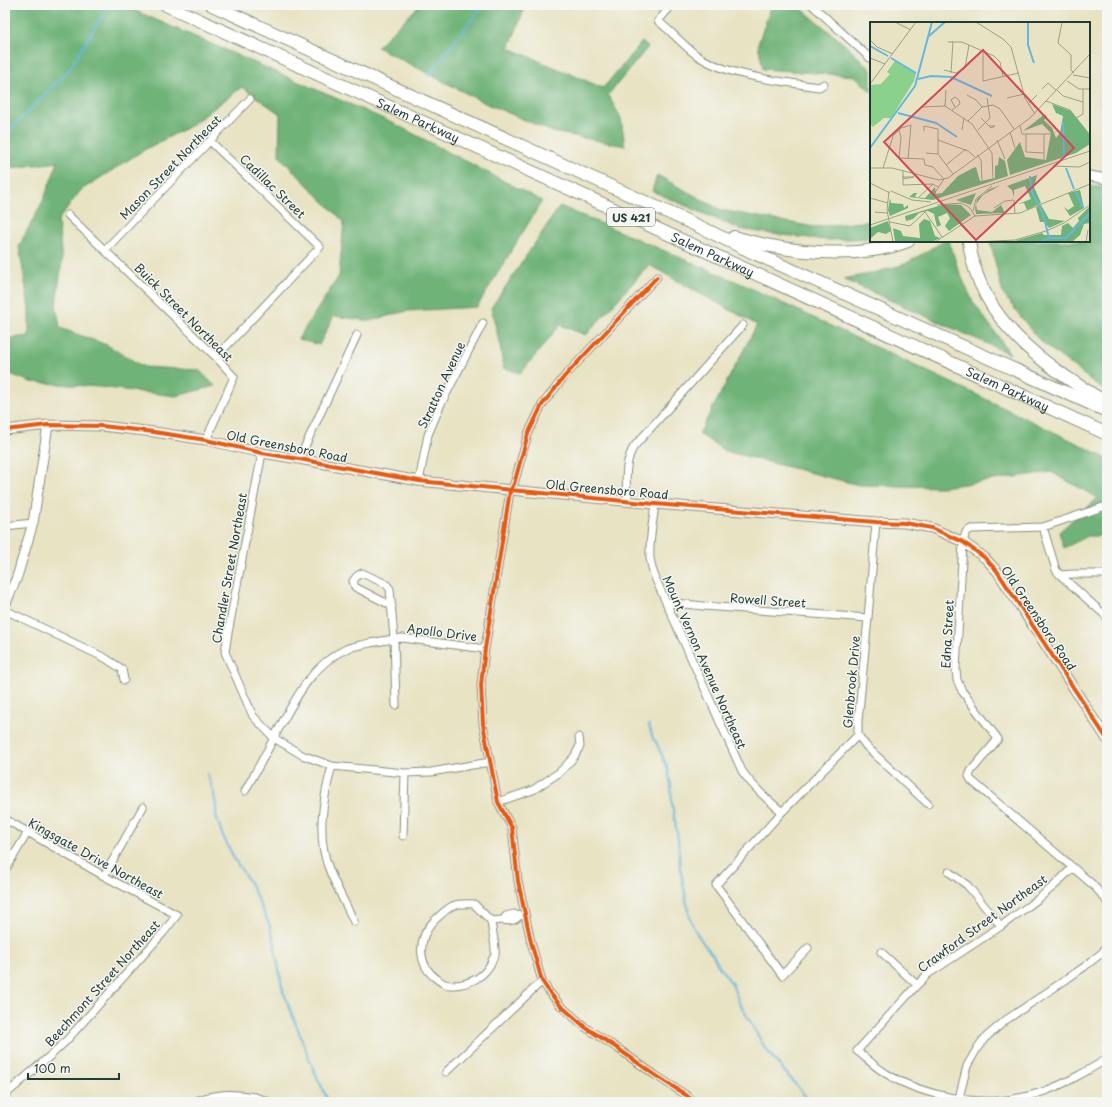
<svg xmlns="http://www.w3.org/2000/svg" width="1112" height="1107" font-family="'Playpen Sans',sans-serif">
  <rect width="100%" height="100%" fill="#f6f6f2"/>
  <filter id="ink" filterUnits="userSpaceOnUse"><feTurbulence type="fractalNoise" baseFrequency=".025" numOctaves="2"/><feDisplacementMap in="SourceGraphic" scale="8" xChannelSelector="R" yChannelSelector="G"/><feConvolveMatrix kernelMatrix="1 2 1 2 8 2 1 2 1" color-interpolation-filters="sRGB"/></filter>
  <filter id="wash" filterUnits="userSpaceOnUse"><feTurbulence type="fractalNoise" baseFrequency=".012" numOctaves="4" result="noise"/><feDisplacementMap in="SourceGraphic" scale="16" xChannelSelector="R" yChannelSelector="G"/><feGaussianBlur stdDeviation="0.9" result="paint"/><feColorMatrix in="noise" values="0 0 0 0 0 0 0 0 0 0 0 0 0 0 0 0 0 1.4 0 .05"/><feComposite in="paint" operator="in"/></filter>
  <g filter="url(#wash)">
    <rect width="100%" height="100%" fill="#e8e3c3"/>
    <!-- forest -->
    <path fill="#6fb378" stroke="#477856" d="M5,5H122L393,123L542,201L477,307L407,311L369,321L334,316L319,345L298,339L339,276L344,222L279,156L280,114L242,87L190,126L144,150L81,190L58,220L62,261L56,305L60,328L107,345L144,367L199,370L215,386L176,396L99,387L31,382L5,372V339L29,336V308L19,246L43,201L58,162L5,169Z
      M420,5H526L509,48L603,88L642,42L648,47L608,95L621,118L625,146L553,132L485,103L377,47Z
      M777,5H797L843,43L871,69V92L855,76L763,69L758,44L770,10Z
      M657,175L721,210L814,227L871,221V238L827,240L773,234L739,229L652,191Z
      M1089,186L1107,188V391L1097,385L1039,340L1003,294L990,241H1089Z
      M560,206L742,284L971,392L1089,449L1107,459V536H1088L1064,548L1059,532L1098,498L1051,472L942,487L859,485L725,451L699,434L757,325L649,265L586,335L560,325L521,373L503,368L500,344L491,308Z
      M944,241H949L958,269L973,302L995,332L1010,354L843,279L874,273L905,264Z"/>
    <g fill="none" stroke-linecap="round" stroke-linejoin="round">
      <!-- stream -->
      <path stroke="#63b8e0" stroke-width="2" d="M428,76L483,5
        M5,135L68,71L109,5
        M649,725L653,739L656,742L668,769L671,786L672,804L678,839L680,867L688,910L693,927L703,943L713,955L718,965L732,984L739,1002L756,1032L765,1048L801,1091L810,1102
        M207,773L214,794L216,806V815L222,834L235,860L250,883L269,924L275,944V950L283,991L314,1071L329,1102"/>
    </g>
  </g>
  <g filter="url(#ink)">
    <g fill="none" stroke-linecap="round" stroke-linejoin="round">
      <!-- street casing -->
      <g stroke="#84907c" stroke-width="9">
        <path id="street" d="M672,5L658,21C671,31 682,44 695,54C727,77 781,81 819,87L824,84
          M812,5L871,59
          M210,141L320,247L216,357
          M68,215L216,357L234,377L206,440
          M105,250L250,99
          M657,277L564,377L542,405L528,434L514,484L510,491L485,649L481,685L483,724L498,802L512,828L518,881L531,942L542,981L550,993L560,1005L585,1027L617,1048L655,1075L686,1095L692,1100
          M262,453L228,633L225,652L253,716L274,738L302,755L332,766L405,773L431,772L490,762
          M299,459L357,335
          M419,481L428,435L440,406L483,323
          M628,501C626,485 624,466 632,450C634,446 637,443 640,440L743,325
          M655,504C653,522 649,540 650,558C651,566 653,573 656,580L742,771C753,787 767,799 782,812
          M1106,506L1043,527L971,529L966,532L963,542L956,669L957,680L962,691L998,739L971,771L969,776L971,780L1092,884L1104,897L1107,902
          M5,526L33,523
          M1043,527L1056,570L1060,575L1107,617
          M1060,575L1074,574H1107
          M666,602L703,606L868,618
          M392,606L355,587L353,581L357,576L362,573L386,584L390,589L394,639L396,705
          M5,610L105,658L122,669L124,680
          M858,735L866,746L928,804
          M332,766C323,799 316,836 329,869C336,887 346,904 354,922
          M245,791C256,771 267,752 277,732C295,700 311,665 346,649C354,646 362,645 370,643C381,641 392,639 403,638L485,649
          M498,802L533,790L560,772L574,757L580,746L579,737
          M5,819L104,876L177,915L163,933L66,1041L51,1055L5,1095
          M403,836L405,773
          M1072,868L1055,885L1038,899L1001,926L928,974L917,985L857,1051C865,1057 872,1064 881,1070C910,1091 961,1103 997,1101C1013,1100 1030,1096 1045,1091C1067,1083 1087,1071 1107,1059
          M5,870L28,832
          M949,872L967,885L1001,926
          M104,876L143,807
          M503,920L506,916L514,914L519,916L523,915
          M491,921C492,931 496,945 495,955C494,957 492,960 491,963C484,977 470,984 454,985C451,985 447,985 445,984C442,983 440,981 437,979C417,965 417,938 434,921C450,906 451,903 474,904L491,921C494,921 499,920 502,920C508,921 514,922 519,916
          M808,948L782,975L716,885L782,812L858,735V722L868,618L876,522
          M881,952L917,985
          M446,1072L542,981
          M959,1098L967,1066L978,1047L985,1038L1006,1020L1061,983L1084,967L1103,952L1107,944
          M5,1100L6,1102
          M194,1102C212,1093 235,1093 254,1097C259,1098 264,1100 269,1102"/>
      </g>
      <!-- secondary casing -->
      <g stroke="#84907c" stroke-width="11">
        <path id="secondary" d="M1089,176L1107,179
          M5,430L48,425L102,426L154,432L206,440L262,453L299,459L419,481L655,504L876,522L905,523L932,528L963,542L985,558L997,571L1107,739
          M5,605L17,577L33,523L48,425"/>
      </g>
      <!-- highway casing -->
      <g stroke="#84907c" stroke-width="14">
        <g id="highway">
          <path id="s1" d="M166,5L1107,434"/>
          <path d="M212,5L698,226L754,253L1107,411"/>
          <path d="M734,237C784,252 857,261 908,241"/>
          <path d="M969,241C978,320 1044,366 1107,403"/>
        </g>
      </g>
      <!-- street -->
      <use href="#street" stroke="#fff" stroke-width="7"/>
      <!-- secondary -->
      <use href="#secondary" stroke="#fff" stroke-width="9"/>
      <!-- highway -->
      <use href="#highway" stroke="#fff" stroke-width="12"/>
      <!-- cycleway casing -->
      <g stroke="#f6f6f2" stroke-width="6">
        <path id="cycleway" d="M657,277L564,377L542,405L528,434L514,484L510,491L485,649L481,685L483,724L498,802L512,828L518,881L531,942L542,981L550,993L560,1005L585,1027L617,1048L655,1075L686,1095L692,1100
          M5,430L48,425L102,426L154,432L206,440L262,453L299,459L419,481L655,504L876,522L905,523L932,528L963,542L985,558L997,571L1107,739"/>
      </g>
      <!-- cycleway -->
      <use href="#cycleway" stroke="#e8590c" stroke-width="4"/>
    </g>
  </g>
  <g text-anchor="middle" dominant-baseline="central" stroke-width="3" stroke-linejoin="round" paint-order="stroke">
    <!-- shield labels -->
    <rect fill="#f6f6f2" stroke="#60746d" stroke-width="1" x="607" y="208" width="48" height="18" rx="3"/>
    <g font-size="11" font-weight="bold" fill="#1f3d34">
      <text x="631" y="217">US 421</text>
    </g>
    <!-- street labels -->
    <g font-size="12" fill="#1f3d34" stroke="#f6f6f2">
      <text stroke="none"><textPath href="#s1" startOffset="277">Salem Parkway</textPath></text>
      <text transform="translate(170 167) rotate(-46)">Mason Street Northeast</text>
      <text transform="translate(273 186) rotate(44)">Cadillac Street</text>
      <text stroke="none"><textPath href="#s1" startOffset="601">Salem Parkway</textPath></text>
      <text transform="translate(184 312) rotate(45)">Buick Street Northeast</text>
      <text transform="translate(441 385) rotate(-65)">Stratton Avenue</text>
      <text stroke="none"><textPath href="#s1" startOffset="925">Salem Parkway</textPath></text>
      <text transform="translate(287 446) rotate(11)">Old Greensboro Road</text>
      <text transform="translate(607 489) rotate(5)">Old Greensboro Road</text>
      <text transform="translate(229 568) rotate(-80)">Chandler Street Northeast</text>
      <text transform="translate(768 600) rotate(4)">Rowell Street</text>
      <text transform="translate(1039 618) rotate(56)">Old Greensboro Road</text>
      <text transform="translate(442 632) rotate(7)">Apollo Drive</text>
      <text transform="translate(947 634) rotate(-87)">Edna Street</text>
      <text transform="translate(705 662) rotate(66)">Mount Vernon Avenue Northeast</text>
      <text transform="translate(851 682) rotate(-85)">Glenbrook Drive</text>
      <text transform="translate(96 858) rotate(29)">Kingsgate Drive Northeast</text>
      <text transform="translate(982 923) rotate(-36)">Crawford Street Northeast</text>
      <text transform="translate(102 983) rotate(-48)">Beechmont Street Northeast</text>
    </g>
  </g>
  <!-- overview -->
  <g transform="translate(870 22)">
    <rect width="220" height="220" fill="#e8e3c3"/>
    <path d="M25,39L46,51L44,59L21,96H14L3,105L0,102V63L11,62L20,52L17,50Z" fill="#8ad18c"/>
    <path d="M182,82L201,89L220,113V122L206,131L140,153L137,138L150,120L155,135L176,138L181,111L172,102L153,109L175,92L177,95L174,98L182,106L186,116L190,111L193,94L186,91ZM129,135L135,139L138,154L63,178L39,175L44,171H47L45,175L55,176L65,165L66,172L72,171L88,154L103,146L106,145L110,159L125,156V144L128,143ZM167,153L164,165L171,181L157,188L154,181L148,182L161,177L155,164L144,168V175L142,168L137,164ZM131,163L113,173L106,182L107,188L122,190L131,183L135,191L106,192L105,186L107,177L120,167ZM210,168L214,186L200,194L194,185L198,188L204,184L198,171ZM106,171L101,183L86,178ZM20,176L21,181L33,182L34,186L38,183V186L20,194L18,188ZM75,182L91,183L101,193L79,209L75,204L80,196L77,191L68,195L71,203L67,205L64,192L58,189L49,191L43,197L36,199L35,194ZM171,183L179,197L195,199L179,206L174,200H170L166,185ZM220,184V201L214,202L210,213L202,220H141L172,211L174,213H191L192,204L198,201L203,206L209,199L208,196ZM54,197L60,199L65,214L70,216L62,220L25,219L23,206L31,209L33,214L50,216L49,202ZM18,199L21,209L16,212L8,210L0,217V206Z" fill="#6fb378"/>
    <path fill="none" stroke="#63b8e0" stroke-width="2" d="M158,0V23L164,41M59,14L75,0M0,24L18,34M21,36L46,51M48,57L61,54L81,55L122,74M28,91L66,101L87,115M193,100L194,135M0,126L45,64L62,0M196,146L204,167M160,154L162,170L173,192L179,216M206,170L213,186M171,220L178,216H196L220,191"/>
    <path fill="none" stroke="#98a18a" stroke-width="1" d="M25,0L41,8M106,0L133,17L141,25L155,76L165,92M192,0L188,21L201,33V48L204,51M0,18L7,25L23,32M78,20H92L124,34L130,40L133,54M113,29V59L149,51M0,36L15,42M74,48L86,51L95,46L99,23M81,51L83,19M203,53L220,56M197,59L209,67H220M0,62L46,0M172,67L178,61L186,68M187,68L193,74L213,80M97,73L106,78L112,85M137,76L154,72M176,79L200,88L220,113M158,82L167,73M75,84L76,68M52,85L75,84L102,102L122,131L123,156M82,88L90,82L89,78L85,75L81,78L85,85M111,96L121,106L125,104H119M206,96L213,92V67M98,99L112,85L123,83L130,87L144,107M150,104L152,112H181M29,108L31,115L29,136L54,137L55,143L63,145L74,157L64,172M92,108L94,96M108,108L120,96L117,76M54,109V104L68,107V132L83,152M140,110L145,126M156,112V130L174,131M68,118L98,129L105,135M127,118L135,137M56,131L68,132M107,133L111,138L112,158M174,138V112M76,143L96,127M183,144L209,145L220,140M0,146H22L69,158L78,156L160,96L220,32M13,146L23,114L31,106L41,103L38,137M33,149V163L63,162L68,165M32,155H44L33,157M0,161L20,171M19,169L17,188L23,220M21,169L42,178L61,180M49,175L63,162M0,176L18,181M67,183L91,181L99,185L105,194M124,186L135,179L144,178L145,192M103,189L106,177L122,164M5,190L17,191M105,194L150,191L220,162M20,200L40,204L55,190L72,215M0,203L220,129M65,220L105,194M104,220L145,218L176,209L194,201L220,183M216,220L218,208"/>
    <path fill="#d1495b" fill-opacity="0.15" stroke="#d1495b" stroke-width="2" d="M113,28L204,126L106,218L14,120Z"/>
    <rect width="220" height="220" fill="none" stroke="#1f3d34" stroke-width="2"/>
  </g>
  <!-- margin -->
  <rect width="1112" height="1107" fill="none" stroke="#f6f6f2" stroke-width="20"/>
  <!-- scale -->
  <path d="M28 1073v6h91v-6" fill="none" stroke="#1f3d34" stroke-width="2"/>
  <text x="34" y="1073" font-size="12" fill="#1f3d34" stroke="#f6f6f2" stroke-width="3" paint-order="stroke">100 m</text>
</svg>
